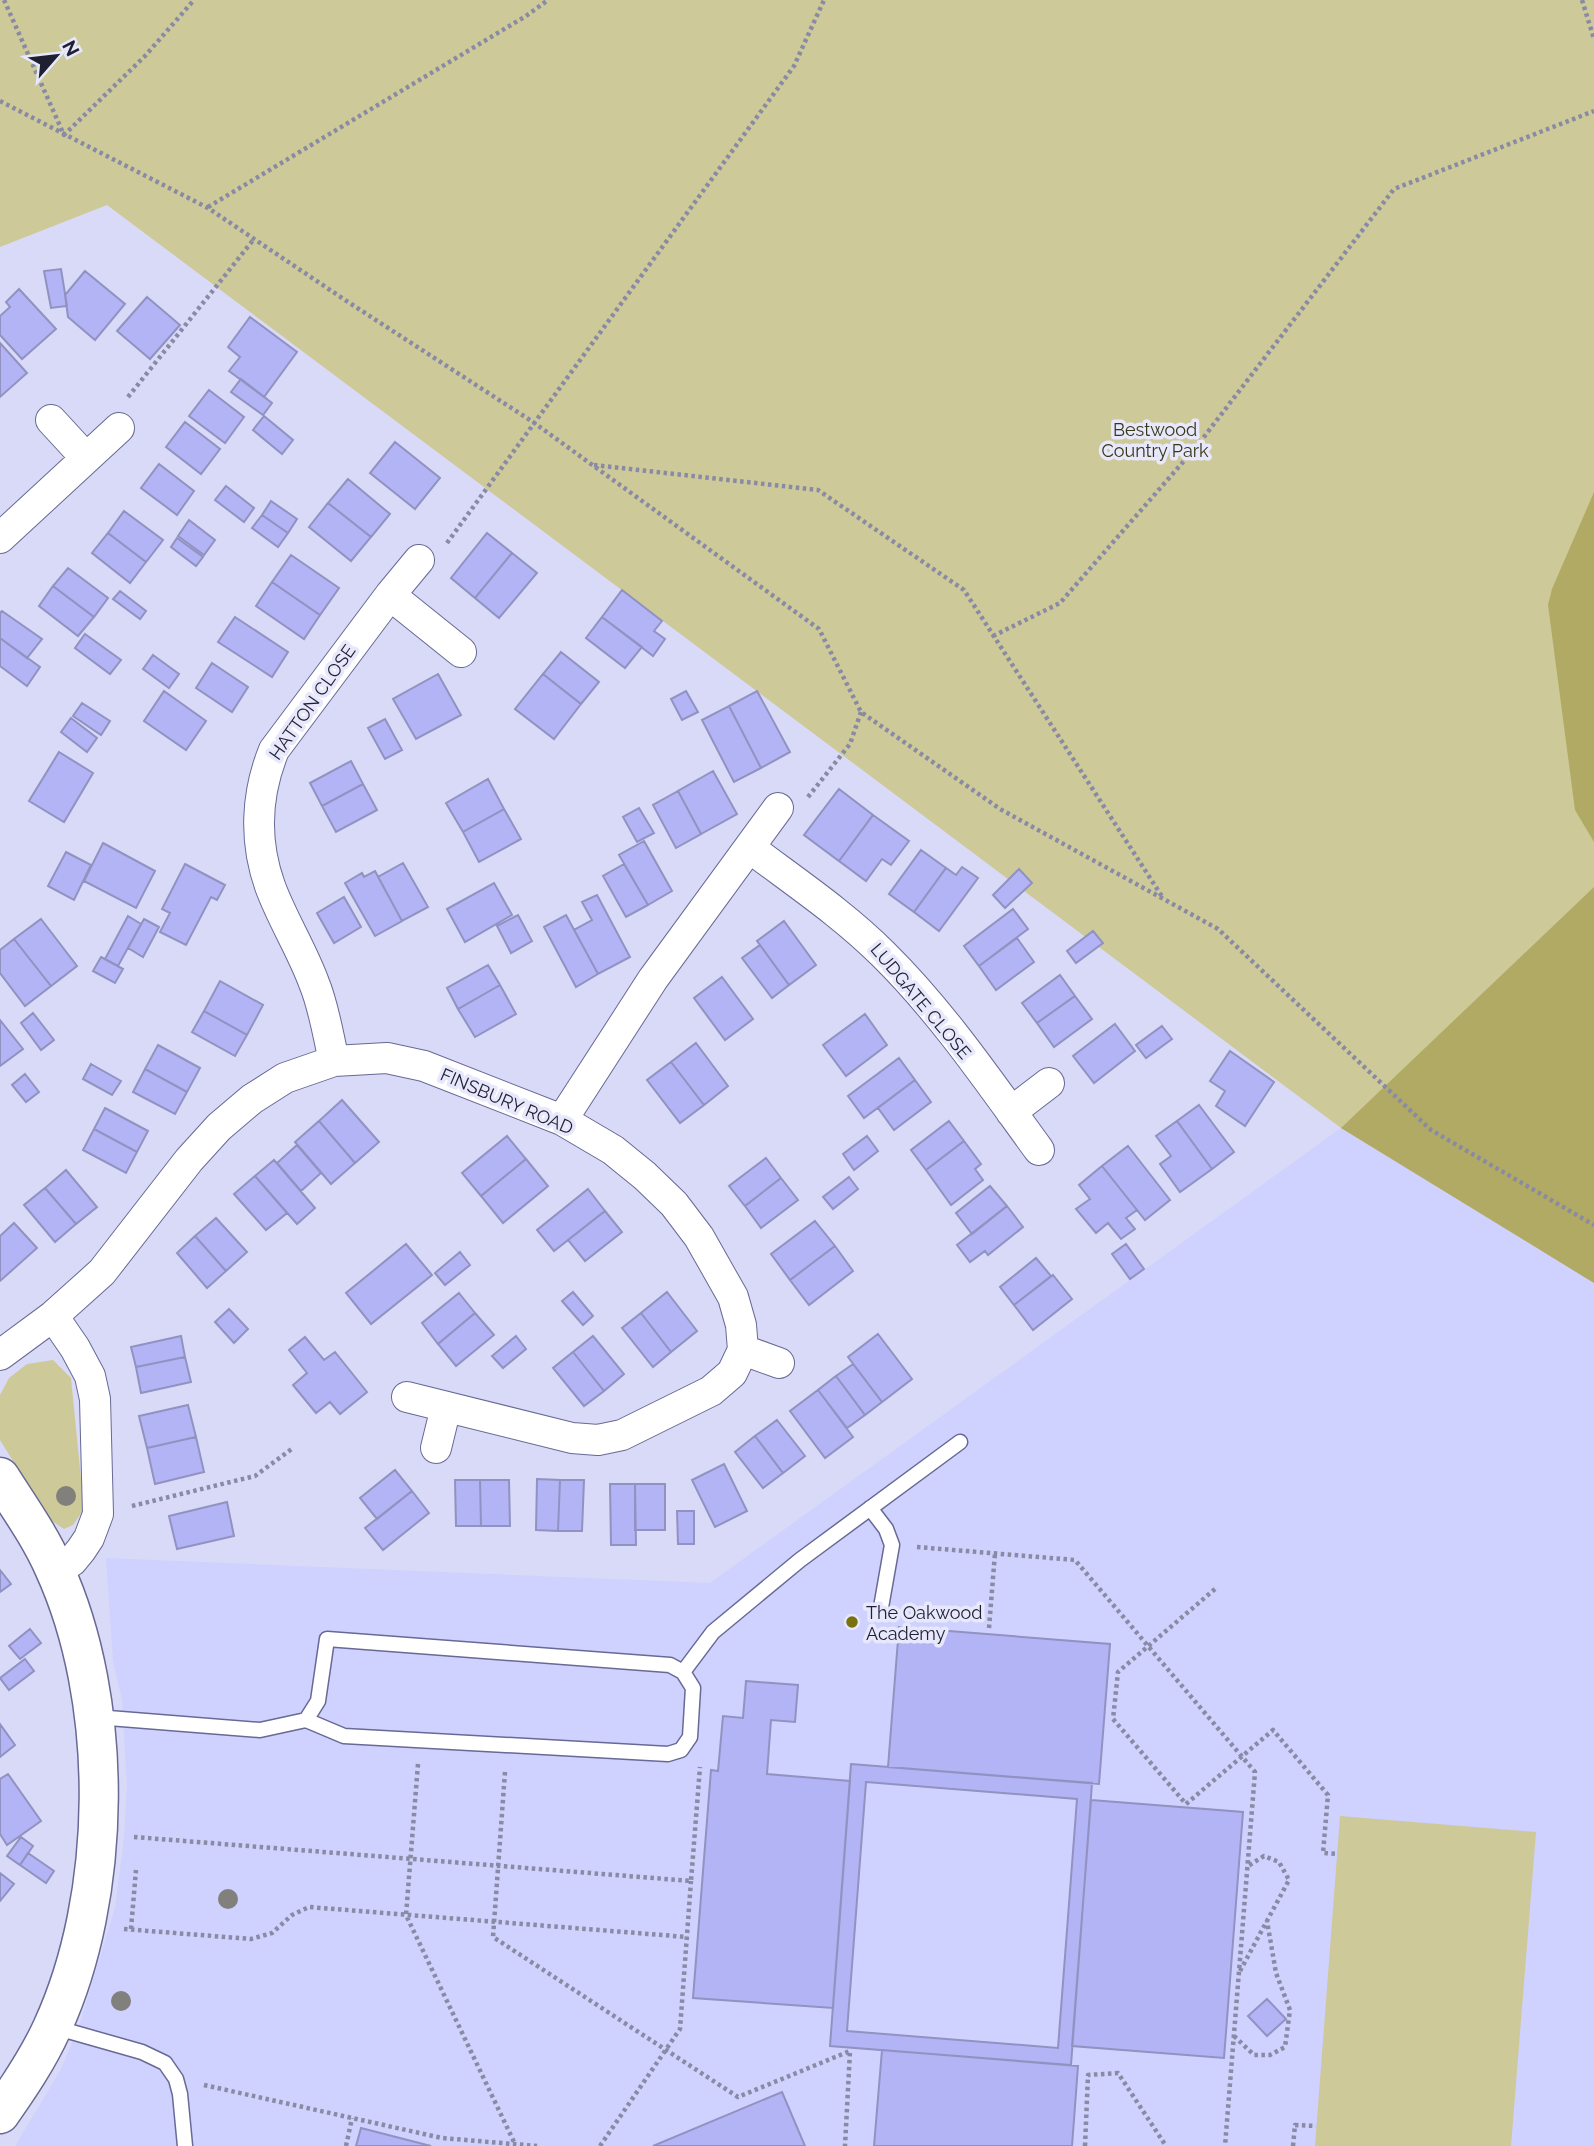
<svg xmlns="http://www.w3.org/2000/svg" width="1594" height="2146" font-family="Raleway,sans-serif">
  <rect width="100%" height="100%" fill="#d8daf8"/>
  <!-- built -->
  <path fill="#cfd1fe" d="M1341,1128L1594,1283V2146H15L60,2071L79,2026L115,1908L124,1838L127,1787L122,1700L113,1661L106,1558L710,1583Z"/>
  <!-- green -->
  <path fill="#cec998" d="M0,0H1594V1283L1341,1128L107,205L0,247Z
    M53,1360L71,1378L84,1509L73,1525L64,1529L49,1519L0,1440V1395L9,1378L27,1364Z
    M1340,1816L1536,1832L1511,2146H1315Z"/>
  <!-- forest -->
  <path fill="#b1aa64" d="M1594,492V842L1575,810L1548,605L1552,589Z
    M1594,887V1283L1341,1128Z"/>
  <!-- building -->
  <path fill="#b3b4f5" stroke="#9192c1" stroke-width="2" fill-rule="evenodd" d="M61,269L67,306L51,308L44,271Z
    M85,271L125,304L95,340L68,317L65,295Z
    M19,289L56,329L22,359L0,335V316L10,307L6,302Z
    M147,297L180,325L150,359L117,331Z
    M250,317L297,352L264,397L229,371L240,357L228,347Z
    M0,343L27,373L0,397Z
    M241,379L272,403L263,415L231,392Z
    M209,390L244,417L225,443L189,416Z
    M264,416L293,440L282,454L253,430Z
    M185,422L220,449L201,474L166,447Z
    M395,442L440,478L415,509L370,473Z
    M159,464L194,491L177,515L141,488Z
    M348,479L390,514L371,537L328,503Z
    M226,486L254,508L244,522L215,500Z
    M271,501L297,519L288,533L262,515Z
    M328,503L371,537L351,561L309,527Z
    M124,511L163,540L146,562L108,533Z
    M262,515L288,533L278,547L252,528Z
    M189,520L215,540L204,555L178,536Z
    M108,533L146,562L130,583L92,553Z
    M487,533L512,553L475,598L451,578Z
    M177,538L203,557L196,566L171,547Z
    M512,553L537,573L499,618L475,598Z
    M291,555L339,588L320,615L272,582Z
    M68,568L108,598L94,617L53,586Z
    M272,582L320,615L304,639L256,606Z
    M53,586L94,617L78,636L39,606Z
    M622,590L662,621L654,631L665,639L653,656L602,617Z
    M120,591L146,611L140,619L113,599Z
    M2,611L42,639L27,658L0,638V613Z
    M235,617L288,652L272,677L218,642Z
    M602,617L642,647L625,668L586,638Z
    M85,634L121,660L110,674L75,648Z
    M0,638L40,667L27,686L0,666Z
    M561,652L599,682L581,704L543,674Z
    M153,655L179,674L169,688L143,669Z
    M212,663L248,687L232,712L196,688Z
    M438,674L461,715L416,739L393,699Z
    M543,674L581,704L554,739L515,709Z
    M164,691L206,721L186,750L144,721Z
    M686,691L698,712L682,720L671,699Z
    M757,691L790,752L761,768L729,706Z
    M82,703L110,721L101,735L73,716Z
    M729,706L761,768L734,782L702,720Z
    M71,718L97,738L87,752L61,732Z
    M385,719L402,750L385,759L368,728Z
    M59,752L93,773L64,822L29,801Z
    M351,761L363,784L322,806L310,783Z
    M713,771L737,814L701,834L678,791Z
    M488,779L504,809L463,832L446,803Z
    M363,784L377,810L336,832L322,806Z
    M839,789L873,815L839,861L804,835Z
    M678,791L701,834L676,848L653,805Z
    M639,808L654,833L637,842L623,817Z
    M504,809L521,839L479,862L463,832Z
    M873,815L909,841L891,865L882,859L866,881L839,861Z
    M644,841L672,891L648,905L619,855Z
    M103,843L155,871L136,908L84,881Z
    M921,850L946,868L914,912L889,894Z
    M66,852L91,865L74,900L48,886Z
    M403,863L428,907L402,921L378,877Z
    M185,864L225,885L217,900L211,897L186,945L160,932L170,913L162,909Z
    M624,864L648,905L626,917L603,876Z
    M962,867L978,878L939,931L914,912L946,868L956,875Z
    M1019,869L1032,883L1005,908L993,895Z
    M375,871L402,921L375,936L345,883L362,873L364,877Z
    M494,883L512,915L465,942L447,909Z
    M597,895L630,957L598,974L574,930L592,920L582,902Z
    M344,897L361,927L334,943L317,913Z
    M1013,909L1028,929L979,966L964,946Z
    M518,915L532,941L511,953L497,926Z
    M566,915L598,974L576,987L544,927Z
    M128,916L141,924L118,966L105,959Z
    M41,919L77,966L51,986L14,939Z
    M144,919L159,927L143,957L128,948Z
    M784,921L816,965L789,985L757,941Z
    M1093,931L1103,943L1076,963L1067,951Z
    M1017,938L1034,962L996,990L979,966Z
    M14,939L51,986L25,1006L0,973V950Z
    M760,945L789,985L772,998L742,958Z
    M101,957L123,969L115,983L93,971Z
    M488,965L500,985L458,1009L447,988Z
    M1060,975L1075,996L1037,1023L1022,1003Z
    M722,977L753,1019L725,1040L694,998Z
    M220,981L263,1005L247,1035L204,1011Z
    M500,985L516,1014L475,1037L458,1009Z
    M1075,996L1092,1019L1054,1047L1037,1023Z
    M204,1011L247,1035L235,1056L192,1032Z
    M33,1013L54,1040L41,1050L21,1023Z
    M865,1014L887,1045L846,1076L823,1045Z
    M0,1020L23,1049L0,1066Z
    M1115,1024L1135,1051L1094,1083L1073,1056Z
    M1162,1026L1172,1039L1146,1058L1136,1045Z
    M696,1043L728,1086L704,1105L671,1062Z
    M158,1045L200,1068L187,1092L145,1069Z
    M1230,1051L1274,1082L1245,1126L1216,1106L1225,1091L1210,1081Z
    M899,1058L915,1080L864,1118L848,1096Z
    M671,1062L704,1105L680,1123L647,1080Z
    M91,1064L121,1081L112,1095L83,1079Z
    M145,1069L187,1092L175,1114L133,1092Z
    M25,1074L39,1092L26,1102L12,1085Z
    M915,1080L931,1102L894,1130L878,1108Z
    M342,1100L379,1142L355,1163L319,1121Z
    M1199,1105L1234,1152L1212,1169L1177,1121Z
    M105,1108L148,1131L137,1152L94,1129Z
    M319,1121L355,1163L331,1184L295,1142Z
    M949,1121L964,1141L926,1170L911,1150Z
    M1177,1121L1212,1169L1180,1192L1160,1164L1171,1156L1156,1136Z
    M94,1129L137,1152L126,1173L83,1150Z
    M507,1136L526,1159L481,1196L462,1173Z
    M867,1136L878,1151L854,1170L843,1154Z
    M964,1141L981,1164L975,1169L983,1180L951,1205L926,1170Z
    M297,1145L321,1173L301,1191L277,1163Z
    M1128,1146L1170,1200L1145,1220L1102,1166Z
    M766,1158L781,1178L745,1206L729,1186Z
    M526,1159L548,1186L503,1223L481,1196Z
    M274,1160L315,1208L297,1224L255,1176Z
    M1102,1166L1137,1210L1126,1218L1135,1229L1121,1239L1108,1223L1096,1233L1076,1209L1090,1199L1079,1185Z
    M66,1170L97,1207L76,1224L45,1188Z
    M255,1176L287,1213L266,1230L234,1194Z
    M849,1177L858,1189L833,1209L823,1197Z
    M781,1178L798,1200L761,1228L745,1206Z
    M990,1186L1007,1206L972,1234L956,1213Z
    M45,1188L76,1224L55,1242L24,1205Z
    M588,1189L605,1211L554,1251L537,1230Z
    M1007,1206L1023,1227L988,1255L985,1251L970,1262L957,1245Z
    M605,1211L622,1232L585,1261L568,1240Z
    M216,1218L247,1252L226,1271L195,1236Z
    M815,1221L835,1246L790,1280L771,1254Z
    M14,1223L37,1248L0,1281V1236Z
    M195,1236L226,1271L207,1288L177,1253Z
    M406,1244L432,1275L371,1324L346,1293Z
    M1126,1244L1144,1269L1130,1279L1112,1254Z
    M835,1246L853,1271L809,1305L790,1280Z
    M460,1252L470,1265L445,1285L435,1273Z
    M1036,1258L1051,1276L1014,1305L1000,1287Z
    M1053,1275L1072,1299L1033,1330L1014,1305Z
    M573,1292L593,1316L583,1325L562,1301Z
    M667,1292L697,1331L671,1352L641,1313Z
    M459,1293L475,1313L438,1344L422,1323Z
    M229,1309L248,1329L234,1343L215,1322Z
    M475,1313L494,1335L456,1366L438,1344Z
    M641,1313L671,1352L653,1367L622,1328Z
    M878,1334L912,1379L882,1402L848,1357Z
    M181,1336L185,1357L136,1367L131,1347Z
    M516,1336L526,1349L503,1368L492,1356Z
    M593,1336L624,1374L604,1391L573,1352Z
    M305,1337L324,1360L335,1352L367,1392L340,1414L330,1402L316,1413L293,1385L307,1373L289,1350Z
    M573,1352L604,1391L584,1406L553,1368Z
    M185,1357L191,1382L141,1393L136,1367Z
    M853,1364L882,1402L865,1415L836,1376Z
    M836,1376L865,1415L847,1428L818,1390Z
    M818,1390L853,1437L825,1458L790,1411Z
    M188,1405L196,1437L147,1448L139,1416Z
    M777,1420L805,1456L783,1473L755,1436Z
    M755,1436L783,1473L763,1488L735,1452Z
    M196,1437L204,1472L155,1484L147,1448Z
    M724,1464L747,1511L715,1527L692,1480Z
    M395,1470L412,1491L377,1519L360,1498Z
    M537,1479L560,1480L558,1531L536,1530Z
    M455,1480H480L481,1526H456Z
    M480,1480H509L510,1526H481Z
    M560,1480H584L582,1531H558Z
    M610,1484H635L636,1545H611Z
    M635,1484H665V1530H635Z
    M412,1491L429,1513L383,1550L365,1528Z
    M227,1502L234,1536L177,1549L169,1516Z
    M677,1511H694V1544H678Z
    M0,1570L11,1584L0,1592Z
    M899,1627L1110,1644L1099,1784L888,1767Z
    M30,1629L41,1643L20,1659L9,1646Z
    M25,1659L34,1671L9,1690L0,1678Z
    M746,1681L798,1685L795,1722L771,1720L767,1774L850,1781L833,2008L693,1998L711,1770L718,1771L723,1716L743,1718Z
    M0,1724L15,1745L0,1757Z
    M851,1764L1092,1783L1071,2065L830,2046ZM866,1782L1077,1799L1058,2048L847,2031Z
    M8,1774L41,1821L7,1845L0,1834V1779Z
    M1091,1800L1243,1812L1224,2058L1072,2046Z
    M21,1837L33,1846L20,1865L7,1856Z
    M28,1853L54,1871L46,1883L20,1865Z
    M0,1873L14,1884L0,1901Z
    M1267,1999L1286,2019L1267,2036L1248,2016Z
    M882,2050L1078,2066L1072,2146H874Z
    M782,2092L805,2146H653Z
    M361,2128L431,2146H356Z"/>
  <g fill="none" stroke-linecap="round" stroke-linejoin="round">
    <!-- lane casing -->
    <g stroke="#686995" stroke-width="17">
      <path id="lane" d="M870,1508L886,1529L892,1545L880,1613
        M683,1672L713,1632L800,1560L960,1442
        M96,1717L260,1730L306,1720L344,1736L668,1754L681,1750L690,1737L693,1688L683,1672L670,1665L327,1639L318,1701L306,1720
        M54,2027L142,2052L165,2063L176,2079L180,2094L185,2146"/>
    </g>
    <!-- street casing -->
    <g stroke="#686995" stroke-width="32">
      <path id="street" d="M51,420L86,458
        M0,538L119,428
        M390,595L461,652
        M750,848C795,882 843,914 883,954C942,1012 990,1083 1039,1150
        M334,1061C328,1035 324,1007 314,983C302,950 282,919 270,886C254,841 256,794 274,750L390,595L419,560
        M1011,1112L1049,1083
        M562,1120L653,979L778,808
        M53,1316L75,1348L90,1376L95,1399L98,1514L89,1538L81,1550L72,1561L56,1571
        M743,1350L779,1363
        M0,1355L53,1316L102,1272L189,1160L219,1127L252,1099L285,1078L334,1061L387,1058L424,1066L562,1120L613,1150L645,1176L674,1204L699,1237L733,1297L741,1325L743,1350L732,1373L711,1391L622,1435L598,1440L572,1438L407,1397
        M436,1448L446,1407"/>
    </g>
    <!-- secondary casing -->
    <g stroke="#686995" stroke-width="41">
      <path id="secondary" d="M0,1477C19,1507 40,1536 54,1568C115,1701 113,1896 52,2028C38,2059 19,2087 0,2114"/>
    </g>
    <!-- path -->
    <path stroke="#898aa3" stroke-width="4.5" stroke-dasharray="3.5 3.5" stroke-linecap="butt" d="M4,0L64,135L145,56L194,0
      M1582,0L1594,39
      M0,101L208,208L345,300L533,422L819,629L861,712L1000,809L1218,929L1431,1130L1594,1225
      M208,207L526,16L548,0
      M128,397L254,239
      M594,465L818,490L964,590L1163,898
      M447,543L794,66L824,0
      M993,636L1060,603L1197,446L1394,189L1594,111
      M808,797L850,744L861,712
      M132,1506L255,1476L293,1448
      M917,1547L1075,1560L1255,1772L1225,2146
      M1215,1589L1118,1672L1113,1719L1186,1804L1273,1730L1328,1795L1323,1853L1338,1854
      M989,1628L995,1553
      M418,1764L406,1915L515,2144
      M505,1772L493,1937L738,2097L850,2051L845,2146
      M134,1837L691,1881L700,1767
      M124,1929L251,1939L272,1933L292,1915L309,1907L687,1937
      M131,1929L136,1870
      M1240,1971L1289,1880L1279,1862L1264,1856L1248,1866
      M1234,2036L1254,2055H1270L1285,2047L1290,2010L1276,1973L1267,1921
      M204,2085L442,2138L537,2146
      M346,2146L352,2118
      M600,2146L680,2029L691,1881
      M1085,2146L1088,2075L1118,2073L1166,2146
      M1293,2146L1295,2125L1316,2126"/>
    <!-- lane -->
    <use href="#lane" stroke="#fff" stroke-width="14"/>
    <!-- street -->
    <use href="#street" stroke="#fff" stroke-width="30"/>
    <!-- secondary -->
    <use href="#secondary" stroke="#fff" stroke-width="38"/>
  </g>
  <!-- trees -->
  <g fill="#81807c">
    <circle cx="66" cy="1496" r="10"/>
    <circle cx="228" cy="1899" r="10"/>
    <circle cx="121" cy="2001" r="10"/>
  </g>
  <!-- markers -->
  <circle fill="#79700f" stroke="#e7e8fc" stroke-width="2.5" cx="852" cy="1622" r="7"/>
  <g text-anchor="middle" dominant-baseline="central" stroke-width="7" stroke-linejoin="round" paint-order="stroke">
    <!-- park labels -->
    <g font-size="18" fill="#393616" stroke="#e7e8fc">
      <text x="1155" y="429">Bestwood<tspan x="1155" dy="21">Country Park</tspan></text>
    </g>
    <!-- street labels -->
    <g font-size="18" fill="#1f1f32" stroke="#e7e8fc">
      <text transform="translate(312 702) rotate(-55)">HATTON CLOSE</text>
      <text transform="translate(921 1001) rotate(50)">LUDGATE CLOSE</text>
      <text transform="translate(507 1101) rotate(23)">FINSBURY ROAD</text>
    </g>
    <!-- poi labels -->
    <g font-size="18" fill="#1f1f32" stroke="#e7e8fc" text-anchor="start">
      <text x="866" y="1612">The Oakwood<tspan x="866" dy="21">Academy</tspan></text>
    </g>
  </g>
  <!-- north arrow -->
  <g transform="translate(56 56) rotate(62)" stroke="#e7e8fc" stroke-width="5" paint-order="stroke">
  <path d="M0-5L12 26L0 18L-12 26Z" fill="#1f1f32"/>
  <text y="-10" font-size="19" font-weight="bold" text-anchor="middle" fill="#1f1f32">N</text>
  </g>
</svg>
